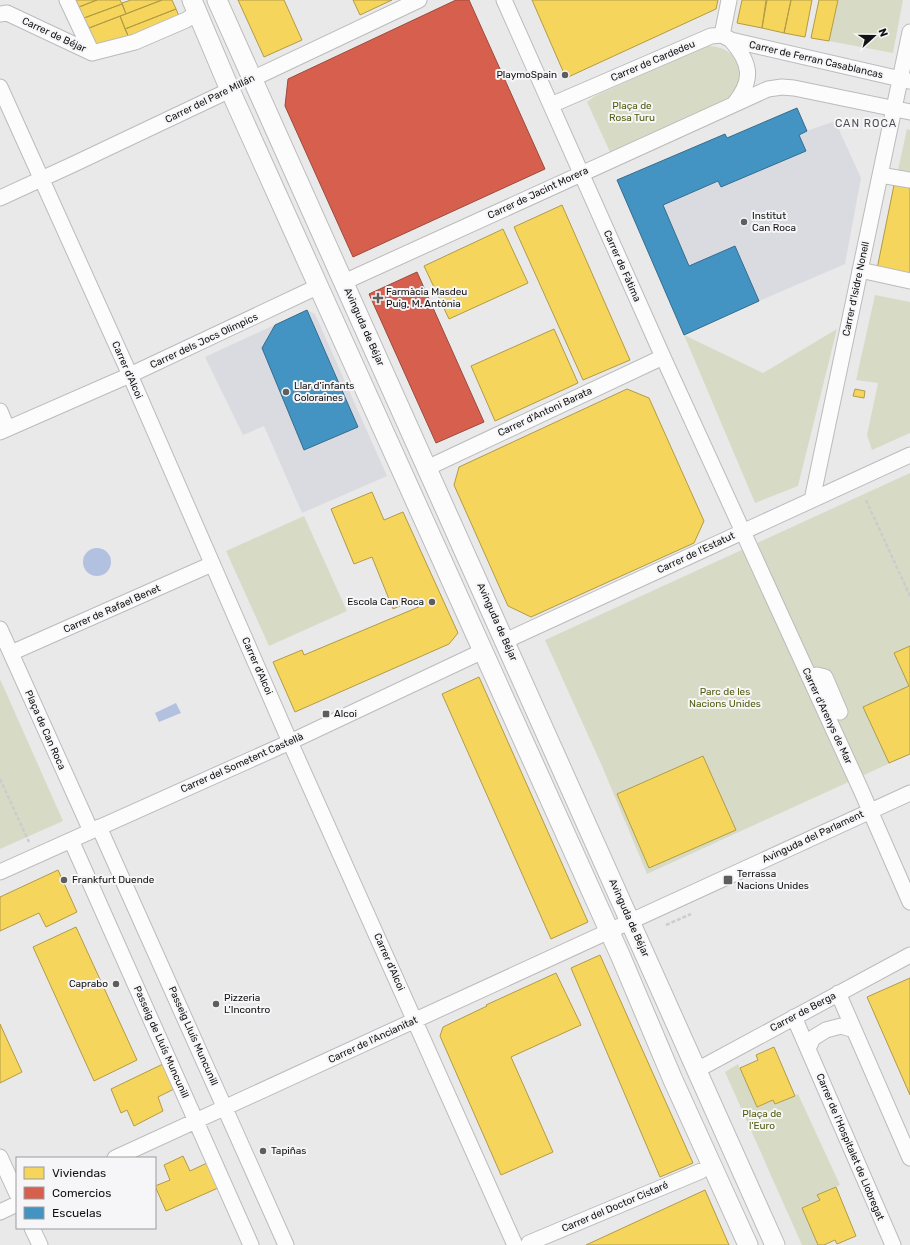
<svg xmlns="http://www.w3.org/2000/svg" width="910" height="1245" font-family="Rubik,sans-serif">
  <rect width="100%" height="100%" fill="#e9e9ea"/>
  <!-- built -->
  <path fill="#d9dbe0" d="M797,108L807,131L835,121L861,178L845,264L759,301L684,335L617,180L725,134L727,138Z
    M307,310L315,314L387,476L302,513L264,426L243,435L205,357Z"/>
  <!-- green -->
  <path fill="#d7dbc6" d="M838,0H903L893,53L829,41Z
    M706,46C713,46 721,47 727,51C741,59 743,80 735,92C733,96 729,98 726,101L619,150L610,152L587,102L595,96Z
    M907,129L910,130V172L898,170Z
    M875,295L910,302V433L872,450L867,435L878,383L856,380Z
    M837,329L798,486L755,503L684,335L763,373Z
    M910,473V754L647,874L602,766L545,640Z
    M304,516L347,611L269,646L226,551Z
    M0,679L63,821L0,849Z
    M738,1064L757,1107L773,1100L776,1104L798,1094L840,1185L818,1195L820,1200L802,1208L818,1245H802L725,1072Z"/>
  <!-- water -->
  <path fill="#b2c1e0" d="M83 562a14 14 0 1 1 28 0a14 14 0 1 1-28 0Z
    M176,703L181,713L159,722L155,713Z"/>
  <!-- homes -->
  <path fill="#f6d55c" stroke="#b29b46" d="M76,0H97L79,7Z
    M97,0H120L122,4L84,18L79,7Z
    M131,0H162L126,14L122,3Z
    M162,0H172L176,9L125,29L120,16Z
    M238,0H284L302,40L264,57Z
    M353,0H392L360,15Z
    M532,0H718L716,9L566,78Z
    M742,0H767L762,28L737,23Z
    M766,0H791L784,33L762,28Z
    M791,0H812L805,37L784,33Z
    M819,0H838L829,41L811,38Z
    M122,4L126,14L89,28L84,18Z
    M176,9L179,16L129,38L125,29Z
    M120,16L129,38L97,46L89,28Z
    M894,185L910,188V275L877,269Z
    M562,205L630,360L583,380L514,227Z
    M503,229L528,283L449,319L424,266Z
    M554,329L578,383L495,421L471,366Z
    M627,389L649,398L704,521L694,543L531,617L508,606L454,485L459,467Z
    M855,389L865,391L864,398L853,396Z
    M372,492L384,520L403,512L458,633L449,644L295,712L273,662L302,650L304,655L421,606L418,598L393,609L372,557L354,564L331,509Z
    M910,646V754L889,763L863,707L909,686L894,653Z
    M479,677L588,922L551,939L442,694Z
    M703,756L736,830L649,868L617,794Z
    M58,870L77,912L46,927L39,913L0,931V897Z
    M76,927L137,1060L94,1081L33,947Z
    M600,955L693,1163L660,1177L571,968Z
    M556,973L581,1025L511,1057L553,1152L501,1175L440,1036L443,1027L487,1006L486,1005Z
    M910,978V1095L867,997Z
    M0,1024L22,1072L0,1083Z
    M774,1047L795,1096L775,1104L773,1100L757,1107L740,1068L758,1060L756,1055Z
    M163,1064L174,1089L158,1097L163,1111L134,1126L127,1110L121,1113L111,1089Z
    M183,1156L190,1171L207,1163L218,1188L166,1211L155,1186L170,1180L164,1165Z
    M836,1187L856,1236L837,1244L835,1240L824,1245H818L802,1208L820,1200L817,1195Z
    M705,1190L729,1245H586Z"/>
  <!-- shops -->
  <path fill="#d6604d" stroke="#9c493c" d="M456,0H469L545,169L353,257L285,106L288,79Z
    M417,272L484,422L436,443L369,294Z"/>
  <!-- schools -->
  <path fill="#4393c3" stroke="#356d8e" d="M797,108L807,131L799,135L806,151L721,187L718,181L663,205L689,266L735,246L759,301L684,335L617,180L725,134L727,138Z
    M307,310L358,427L304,450L262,348L275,325Z"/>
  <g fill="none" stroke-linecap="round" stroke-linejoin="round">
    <!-- minor casing -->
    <g stroke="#bbbbbc" stroke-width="17">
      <path id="minor" d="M67,0L92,53
        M504,0L663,357L861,790L910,902
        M0,14L7,13L92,53L135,42L186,20L198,12
        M722,35L731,40L909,81
        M722,35L729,0
        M731,40C751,63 754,80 734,104
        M252,79L419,0
        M0,87L130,375L290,742L515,1245
        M551,105L711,36L722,35
        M880,175L910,180
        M0,198L74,164L230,90
        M860,270L910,281
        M344,282L768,89L782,87L794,88L910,112
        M0,411L7,428
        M0,432L130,375L319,286
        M427,468L663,357
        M812,500L910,32
        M0,629L91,831
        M505,641L910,455
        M11,653L212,564
        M809,677L817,675L825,677L840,712
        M99,827L286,1245
        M71,840L251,1245
        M0,872L290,742L483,651
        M838,993L910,1158
        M794,1017L893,1245
        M808,1049L813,1038L826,1030L841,1026L854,1030
        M697,1070L910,955
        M0,1157L17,1194
        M115,1158L910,793
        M0,1212L17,1204
        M32,1228L40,1245
        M529,1243L701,1171"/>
    </g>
    <!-- major casing -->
    <g stroke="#bbbbbc" stroke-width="21">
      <path id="major" d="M192,0L230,90L307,261L621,957L673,1080L748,1245
        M217,0L775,1245"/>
    </g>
    <!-- path -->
    <path stroke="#ccc" stroke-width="2.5" stroke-dasharray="4 2" stroke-linecap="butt" d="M866,500L910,596
      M0,779L29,842
      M666,925L691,914"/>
    <!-- minor -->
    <use href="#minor" stroke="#fcfcfc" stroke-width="15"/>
    <!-- major -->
    <use href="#major" stroke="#fcfcfc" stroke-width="19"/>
  </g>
  <!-- markers -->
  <g fill="#5e5e5f" stroke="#f6f6f8" stroke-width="1.5">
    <circle cx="565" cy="75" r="4"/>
    <circle cx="744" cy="222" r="4"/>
    <path d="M376 292h4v4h4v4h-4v4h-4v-4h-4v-4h4z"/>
    <circle cx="286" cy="392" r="4"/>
    <circle cx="432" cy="602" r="4"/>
    <rect x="322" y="710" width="8" height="8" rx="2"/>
    <circle cx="64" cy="880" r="4"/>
    <rect x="723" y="875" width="10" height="10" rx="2"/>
    <circle cx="116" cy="984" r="4"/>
    <circle cx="216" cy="1004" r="4"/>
    <circle cx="263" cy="1151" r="4"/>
  </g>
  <g text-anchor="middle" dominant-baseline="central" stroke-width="4" stroke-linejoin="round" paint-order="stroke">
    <!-- street labels -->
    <g font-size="10" fill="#131314" stroke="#f6f6f8">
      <text transform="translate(54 35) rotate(25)">Carrer de Béjar</text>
      <text transform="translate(816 60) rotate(13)">Carrer de Ferran Casablancas</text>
      <text transform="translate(653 61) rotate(-23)">Carrer de Cardedeu</text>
      <text transform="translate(210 99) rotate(-26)">Carrer del Pare Millán</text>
      <text transform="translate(538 193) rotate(-25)">Carrer de Jacint Morera</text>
      <text transform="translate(622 266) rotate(66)">Carrer de Fàtima</text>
      <text transform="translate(856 289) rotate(-78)">Carrer d'Isidre Nonell</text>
      <text transform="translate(364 327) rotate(66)">Avinguda de Béjar</text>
      <text transform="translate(204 341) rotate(-25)">Carrer dels Jocs Olimpics</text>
      <text transform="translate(127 370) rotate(66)">Carrer d'Alcoi</text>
      <text transform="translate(545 412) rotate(-25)">Carrer d'Antoni Barata</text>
      <text transform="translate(696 553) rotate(-25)">Carrer de l'Estatut</text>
      <text transform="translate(112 609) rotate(-24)">Carrer de Rafael Benet</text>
      <text transform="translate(497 622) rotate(66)">Avinguda de Béjar</text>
      <text transform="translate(257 666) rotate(66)">Carrer d'Alcoi</text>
      <text transform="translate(827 716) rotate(65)">Carrer d'Arenys de Mar</text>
      <text transform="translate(45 730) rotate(66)">Plaça de Can Roca</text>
      <text transform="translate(242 763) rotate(-24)">Carrer del Sometent Castellà</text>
      <text transform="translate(813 837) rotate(-25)">Avinguda del Parlament</text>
      <text transform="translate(629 918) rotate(66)">Avinguda de Béjar</text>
      <text transform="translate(389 962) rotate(66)">Carrer d'Alcoi</text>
      <text transform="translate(803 1012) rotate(-28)">Carrer de Berga</text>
      <text transform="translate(193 1036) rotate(66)">Passeig Lluís Muncunill</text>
      <text transform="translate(373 1040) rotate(-25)">Carrer de l'Ancianitat</text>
      <text transform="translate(161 1042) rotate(66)">Passeig de Lluís Muncunill</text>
      <text transform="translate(850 1147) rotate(67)">Carrer de l'Hospitalet de Llobregat</text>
      <text transform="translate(615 1207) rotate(-23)">Carrer del Doctor Cistaré</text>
    </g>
    <!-- poi labels -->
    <g font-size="10" fill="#131314" stroke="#f6f6f8" text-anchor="start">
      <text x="557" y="75" text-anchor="end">PlaymoSpain</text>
      <text x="752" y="216">Institut<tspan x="752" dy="12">Can Roca</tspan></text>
      <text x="386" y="292">Farmàcia Masdeu<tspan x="386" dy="12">Puig, M. Antònia</tspan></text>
      <text x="294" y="386">Llar d'infants<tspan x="294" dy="12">Coloraines</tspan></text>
      <text x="424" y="602" text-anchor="end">Escola Can Roca</text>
      <text x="334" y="714">Alcoi</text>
      <text x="737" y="874">Terrassa<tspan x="737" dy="12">Nacions Unides</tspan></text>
      <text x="72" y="880">Frankfurt Duende</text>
      <text x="108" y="984" text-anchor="end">Caprabo</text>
      <text x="224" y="998">Pizzeria<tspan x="224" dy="12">L'Incontro</tspan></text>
      <text x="271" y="1151">Tapiñas</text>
    </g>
    <!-- park labels -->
    <g font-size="10" fill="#545d11" stroke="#f6f6f8">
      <text x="632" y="106">Plaça de<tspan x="632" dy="12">Rosa Turu</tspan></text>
      <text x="725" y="692">Parc de les<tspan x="725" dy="12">Nacions Unides</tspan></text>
      <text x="762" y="1114">Plaça de<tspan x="762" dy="12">l'Euro</tspan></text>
    </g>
    <!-- neighbourhood labels -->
    <g font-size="11" letter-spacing="1" fill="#4d4e4f" stroke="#f6f6f8">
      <text x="866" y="123">CAN ROCA</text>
    </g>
  </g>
  <!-- legend -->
  <rect x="16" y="1157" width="140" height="72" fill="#f6f6f8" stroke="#9b9b9d"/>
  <rect x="24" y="1167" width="20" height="12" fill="#f6d55c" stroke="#9b9b9d"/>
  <text x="52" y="1177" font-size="12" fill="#131314">Viviendas</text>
  <rect x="24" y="1187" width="20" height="12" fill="#d6604d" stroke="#9b9b9d"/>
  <text x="52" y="1197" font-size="12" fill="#131314">Comercios</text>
  <rect x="24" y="1207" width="20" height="12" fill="#4393c3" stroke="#9b9b9d"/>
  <text x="52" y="1217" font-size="12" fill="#131314">Escuelas</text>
  <!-- north arrow -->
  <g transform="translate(874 36) rotate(69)" stroke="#f6f6f8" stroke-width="3" paint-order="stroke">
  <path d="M0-3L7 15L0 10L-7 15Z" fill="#131314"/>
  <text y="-6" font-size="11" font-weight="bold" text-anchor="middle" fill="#131314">N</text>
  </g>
</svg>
